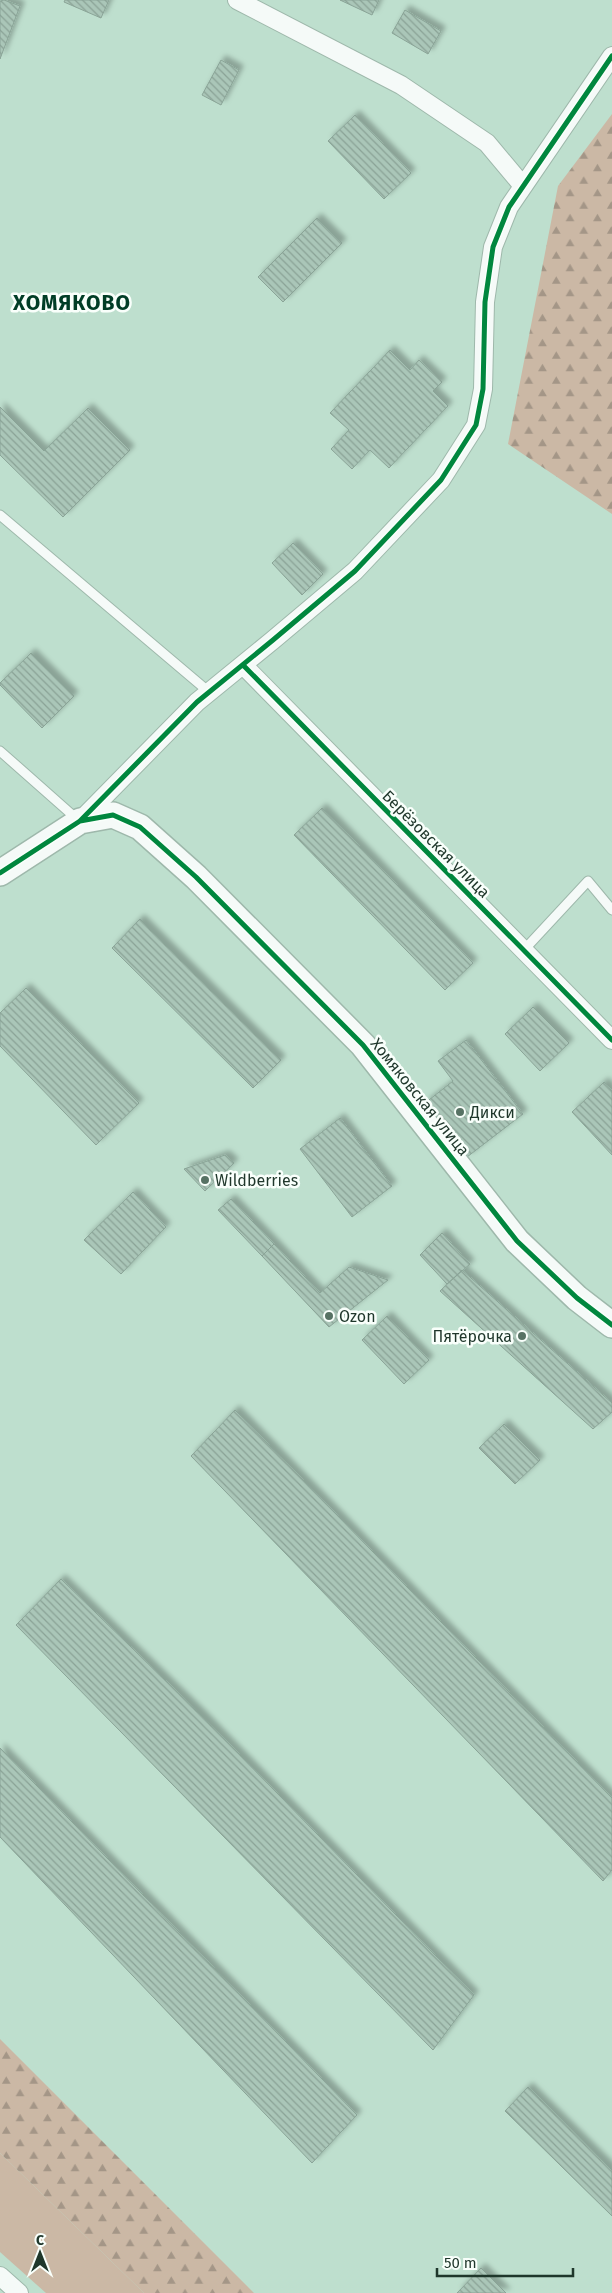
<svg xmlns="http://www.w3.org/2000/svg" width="612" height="2293" font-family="'Fira Sans',sans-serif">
  <defs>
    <pattern id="forest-firs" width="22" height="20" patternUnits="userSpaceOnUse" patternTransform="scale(1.25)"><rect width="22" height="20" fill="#cbb8a5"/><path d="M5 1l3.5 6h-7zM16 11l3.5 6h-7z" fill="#a49687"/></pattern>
    <pattern id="building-back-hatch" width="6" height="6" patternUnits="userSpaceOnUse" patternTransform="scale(1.25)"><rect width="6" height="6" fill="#aac6b8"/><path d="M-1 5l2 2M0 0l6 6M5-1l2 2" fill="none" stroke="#8aa296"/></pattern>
    <filter id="shadow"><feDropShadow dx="4.5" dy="-4.5" stdDeviation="2.5" flood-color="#0004"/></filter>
  </defs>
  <rect width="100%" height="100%" fill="#bedfce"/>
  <!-- green -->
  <path fill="#cbb8a5" d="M0,2153L144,2293H46L0,2252Z"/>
  <!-- forest -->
  <path fill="url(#forest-firs)" d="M612,114V514L508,444L558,186Z
    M0,2039L254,2293H144L0,2153Z"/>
  <!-- building -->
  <path fill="url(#building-back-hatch)" stroke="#8aa497" filter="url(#shadow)" d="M4,0L20,6L0,59V1Z
    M65,0H109L101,18L64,2Z
    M340,0H379L372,15Z
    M405,10L441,31L428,54L392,33Z
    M221,60L239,70L221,105L202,95Z
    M355,115L411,173L384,199L328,141Z
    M317,218L342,243L283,302L258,277Z
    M390,350L410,370L419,360L442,382L433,391L448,406L389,468L370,450L352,469L331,449L349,430L330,413Z
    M0,407L44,451L88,408L130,450L63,517L0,455Z
    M293,543L323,574L302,595L272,563Z
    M31,653L74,696L42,728L0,685V683Z
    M322,808L473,963L445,990L294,835Z
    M140,919L281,1060L253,1088L112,948Z
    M26,988L139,1103L96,1145L0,1046V1013Z
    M533,1007L569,1043L540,1071L505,1034Z
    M466,1040L523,1114L467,1157L425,1103L453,1081L438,1061Z
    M604,1082L612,1091V1155L572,1112Z
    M340,1118L392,1186L352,1217L300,1149Z
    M225,1155L234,1163L205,1191L184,1169Z
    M133,1192L166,1227L121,1274L84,1240Z
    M231,1199L274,1244L262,1256L218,1210Z
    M442,1233L470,1264L447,1284L420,1255Z
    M274,1244L320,1293L349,1267L388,1280L329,1327L262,1256Z
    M462,1270L612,1403V1412L593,1429L440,1291Z
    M387,1316L429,1360L404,1384L362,1340Z
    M235,1410L612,1798V1870L603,1881L191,1456Z
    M504,1424L540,1460L515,1484L479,1448Z
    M61,1579L200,1714L474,1995L433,2050L16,1625Z
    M0,1748L357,2115L312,2163L0,1837Z
    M528,2087L612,2170V2216L505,2111Z
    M481,2268L506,2293H457Z"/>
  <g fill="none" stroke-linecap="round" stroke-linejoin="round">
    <!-- lane casing -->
    <g stroke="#9eb8ab" stroke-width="11">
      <path id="lane" d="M0,515L209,692
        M0,751L78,820
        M523,951L588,881L612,910"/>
    </g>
    <!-- street casing -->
    <g stroke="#9eb8ab" stroke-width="20">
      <path id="street" d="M237,0L401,85L487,143L523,186
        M243,665L612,1040
        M80,821L197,702L273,640L355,571L441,480L476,425L483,389L485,302L493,247L509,207L612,56
        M0,2276L19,2293"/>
    </g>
    <!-- secondary casing -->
    <g stroke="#9eb8ab" stroke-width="28">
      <path id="secondary" d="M0,873L80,821L113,815L140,827L196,877L363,1045L517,1241L577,1298L612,1325"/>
    </g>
    <!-- lane -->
    <use href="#lane" stroke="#f5faf8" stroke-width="9"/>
    <!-- street -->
    <use href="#street" stroke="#f5faf8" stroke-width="18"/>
    <!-- secondary -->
    <use href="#secondary" stroke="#f5faf8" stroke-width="25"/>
    <!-- cycleway casing -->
    <g stroke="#f9fffb" stroke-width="8">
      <path id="cycleway" d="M243,665L612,1040
        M80,821L113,815L140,827L196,877L363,1045L517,1241L577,1298L612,1325
        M0,873L80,821L197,702L273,640L355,571L441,480L476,425L483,389L485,302L493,247L509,207L612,56"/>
    </g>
    <!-- cycleway -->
    <use href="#cycleway" stroke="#00873e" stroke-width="5"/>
  </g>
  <!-- markers -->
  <g fill="#577264" stroke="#f9fffb" stroke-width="2">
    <circle cx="460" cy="1112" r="5"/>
    <circle cx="205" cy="1180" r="5"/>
    <circle cx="329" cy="1316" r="5"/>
    <circle cx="522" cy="1336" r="5"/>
  </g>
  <g text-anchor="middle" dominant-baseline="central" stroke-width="5" stroke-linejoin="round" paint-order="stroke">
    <!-- street labels -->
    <g font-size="16" fill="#1f372b" stroke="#f9fffb">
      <text transform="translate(436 844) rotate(45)">Берёзовская улица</text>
      <text transform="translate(420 1097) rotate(51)">Хомяковская улица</text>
    </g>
    <!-- poi labels -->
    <g font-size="16" fill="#1f372b" stroke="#f9fffb" text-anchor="start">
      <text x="470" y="1112">Дикси</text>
      <text x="215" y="1180">Wildberries</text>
      <text x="339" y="1316">Ozon</text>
      <text x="512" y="1336" text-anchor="end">Пятёрочка</text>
    </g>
    <!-- district labels -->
    <g font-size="21" font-weight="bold" letter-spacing="1" fill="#003d26" stroke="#f9fffb">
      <text x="72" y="303">ХОМЯКОВО</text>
    </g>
  </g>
  <!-- north arrow -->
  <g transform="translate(40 2253)" stroke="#f9fffb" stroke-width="4" paint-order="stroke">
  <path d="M0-4L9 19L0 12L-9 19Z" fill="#1f372b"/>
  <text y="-8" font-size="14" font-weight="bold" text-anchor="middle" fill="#1f372b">С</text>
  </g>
  <!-- scale -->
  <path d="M437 2268v8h136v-8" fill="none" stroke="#1f372b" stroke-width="2.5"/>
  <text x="444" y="2268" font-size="15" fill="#1f372b" stroke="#f9fffb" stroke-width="4" paint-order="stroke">50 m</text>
</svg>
